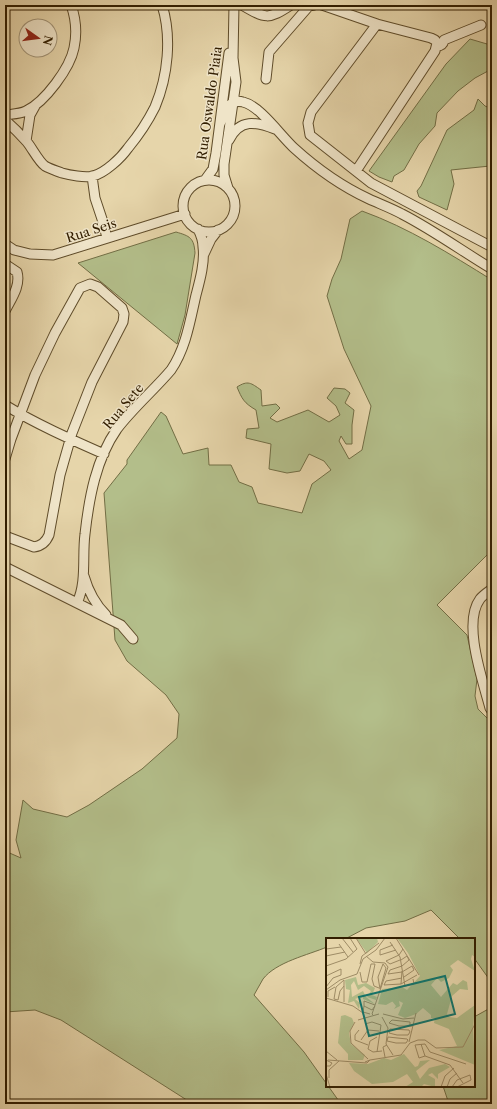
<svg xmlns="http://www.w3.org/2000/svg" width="497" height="1109" font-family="'Libre Caslon Text',serif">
  <rect width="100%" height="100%" fill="#e6d5aa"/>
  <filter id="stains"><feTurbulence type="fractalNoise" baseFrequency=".005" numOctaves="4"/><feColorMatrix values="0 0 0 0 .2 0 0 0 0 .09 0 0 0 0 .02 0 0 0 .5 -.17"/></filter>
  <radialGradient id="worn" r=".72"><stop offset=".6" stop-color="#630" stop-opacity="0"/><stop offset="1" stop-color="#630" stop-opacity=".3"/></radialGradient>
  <!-- green -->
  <path fill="#b3be8a" stroke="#726e45" d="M470,39L487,44L492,45V72L488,71L475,78L458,91L437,113L435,126L419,144L404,170L394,176L392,182L379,177L369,171L446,64Z
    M478,99L485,106L492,109V168L490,166L451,170L454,184L447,210L419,197L417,191L421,186L447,130L474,110Z
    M362,211C409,228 450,254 492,280V550L437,605L467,635L477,679L475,696L478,709L492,723V985L489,979L474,958V939H460L431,910L405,921L366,928L345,939H327V947C308,955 276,962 263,979C260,984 257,990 254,995L304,1052L341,1104H193L61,1020L35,1010L5,1012V851L21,858L16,840L23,800L33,809L67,817L89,805L142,769L177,738L179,714L166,695L127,661L115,640L104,493L127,464V460L161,412L166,416L183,454L208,448L209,465H231L239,482L252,487L258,503L302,513L312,484L331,470L324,461L309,454L300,471L287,473L269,469L271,444L246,438L247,429L259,428L256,410C244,403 242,399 237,387C248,380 251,383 261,390L262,406L276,404L280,408L270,418L277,422L308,410L329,422L340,415L336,406L327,398L334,388L345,389L350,393L345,403L354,410L352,425V444H346L341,436L339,441L349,459L362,450L371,406L344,349L327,296L332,279L341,259L350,219Z
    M176,232C190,236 194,238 195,253L185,315L177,344L78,263Z
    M492,1007V1104H449L443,1086H474V1017Z"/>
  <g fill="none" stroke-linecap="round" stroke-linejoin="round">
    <!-- minor casing -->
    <g stroke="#5f4c2a" stroke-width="11">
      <path id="minor" d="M242,5C266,19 268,20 291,5
        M322,5L377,24L311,112L308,123L310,135L371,183L492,247
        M437,46C441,46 443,45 444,40L481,25
        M266,79L269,52L309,6L314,5
        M5,115C12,114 20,114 26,111C45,102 70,68 74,48C77,34 76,19 71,5
        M5,120C13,127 20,134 27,142C32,148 39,162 45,166C50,169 57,171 62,173C69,175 85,178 93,176C105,173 121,158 128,148C138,136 148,121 155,107C168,76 172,37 162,5
        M220,124C224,114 228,98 243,102C260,106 280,135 294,148C316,168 341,186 369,199C380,204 391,208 402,214C433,230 462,251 492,269
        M229,140C240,118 256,122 275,129
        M26,141L30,115L35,106
        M356,171L435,51L437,43L435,40L431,38L377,24
        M92,176L95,198L103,222L107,238
        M205,180L213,169L216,153L229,53
        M183 206a26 26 0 1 1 52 0a26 26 0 1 1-52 0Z
        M228,188L224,175V164L236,82L233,58L234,5
        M5,244L14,250L30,254L53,255L185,214
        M204,254L211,239L218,230
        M5,264L17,272C21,286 11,299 5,311
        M5,405C36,424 70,439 104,454
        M5,459L11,439L35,375L55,333L80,288L90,284L98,287L122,308L124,314L123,322L92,382L72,433L60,475L49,535C46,542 42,546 34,547L5,536
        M5,567L121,625L133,639
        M84,576C88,590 96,605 106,615
        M492,589C488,592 483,595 480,599C462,623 483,681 490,708L492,711
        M77,603C87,582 82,556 85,534C89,498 96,459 117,429C133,408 154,390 171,370C186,348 190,321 196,295C200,280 205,262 203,247C203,240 201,235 198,229"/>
    </g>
    <!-- minor -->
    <use href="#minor" stroke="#efe4c8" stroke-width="9"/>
  </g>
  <g text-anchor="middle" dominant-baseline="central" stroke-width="3" stroke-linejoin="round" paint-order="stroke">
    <!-- street labels -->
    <g font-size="13" fill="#321e00" stroke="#efe4c8">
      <text transform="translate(209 103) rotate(-82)">Rua Oswaldo Piaia</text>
      <text transform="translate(91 230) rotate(-18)">Rua Seis</text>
      <text transform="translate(123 406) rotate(-50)">Rua Sete</text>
    </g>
  </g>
  <!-- overview -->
  <g transform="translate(326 938)">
    <rect width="149" height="149" fill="#e6d5aa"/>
    <path d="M30,0H51L52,4L41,15ZM71,0H149V19L146,17L145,21L149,33L132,22L124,28L127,32L123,40L115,44L111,40L105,47L115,59L127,45L131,47L137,42L141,44L142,52L134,51L126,58L121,76L123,79L131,80L149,67L147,90L149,127L113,112L131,108L123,91L108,85L109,80H105V77L97,70L90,76L79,80L72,77L77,65L73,63L74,68L68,71L70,68L66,63L71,61L60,67L52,66L56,51L76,49L81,52L94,38L82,15ZM30,39L32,47L40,45L49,50L46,57L51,59L50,62L41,59L45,53L38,48L32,52L28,43L25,47L26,59L37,53L40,59L49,66L37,61V58L29,61L34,65L33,71L28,63L22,65L24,52L20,51L19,42ZM19,77L26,80L28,85L23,95L25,106L39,117L37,122H22V116L12,105L15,78ZM78,116L89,129L92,128L94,123L104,122L90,133L94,141L103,130L119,126L124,129L112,136V141L106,135L102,137L109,141V149L98,146L95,149H79L87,144L81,136L67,144L46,146L28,133L23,125L42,126L58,120L65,122Z" fill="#b3be8a"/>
    <path fill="none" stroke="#9e8c66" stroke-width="1" d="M16,0L27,14M30,0L40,16M70,0L93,37M64,4L74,19L79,48L88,46L87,41M13,6L22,19M67,7L54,12V17L70,12M0,11L15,9M0,18L19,14M40,18L47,24L59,25L62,29L46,76L48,78M74,22L64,26L60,23L73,17L77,11M75,22L81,18L83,22L76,28L64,32L62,36L76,34L86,28L88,32L78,39M34,26L36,18L53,5M57,26L60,30L54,51L52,39ZM0,28L20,21L31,11L24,0M34,34L36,44H41L45,26H49L46,41L48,48L53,50M0,38L15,31V37L7,40L0,49M76,40L60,43L58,47L75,46L91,37M18,42L10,49L8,61L12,62L14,53L18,48M18,42V64M75,46L76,33M0,52L14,42L31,36L37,21L50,12L59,0M2,59V53L9,49M0,60L27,68L37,75L38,80M38,68V63L49,67M44,76L37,74L38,68L46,72L49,68M57,76L77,81L88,80M56,79L62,90L60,106L67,117M32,82L53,76M29,84L24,93L25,105L42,121M39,86L46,84L55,87L51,114M84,88V84L66,82L63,85L73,88H87M64,91L83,92L84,94L82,97H71L63,95ZM33,92L29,97V102L42,107M51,99L44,103L42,111L47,114L56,113M62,99L81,101L82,102L80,105H70L61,103ZM35,102L42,92L53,93M83,104L90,75M95,106L99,118L124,127L137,145M110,110L137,109L149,86M0,113L11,122M99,118L93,120L89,107L99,106L104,114L140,126M59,119L57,109L61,107M0,122L6,125L4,128H0M2,122L41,125L44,122L39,124M44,122L75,117L84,105L92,102H99L110,110M0,136L4,149M3,140V132L13,123M115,149L119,138L128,130M121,149L124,141L131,135M126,149L131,142L144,137L145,142L131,149"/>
    <path fill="#0f766e" fill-opacity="0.15" stroke="#0f766e" stroke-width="2" d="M119,38L129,76L43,98L33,59Z"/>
    <rect width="149" height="149" fill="none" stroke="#321e00" stroke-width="2"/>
  </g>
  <!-- margin -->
  <rect width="497" height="1109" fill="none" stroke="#e6d5aa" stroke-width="20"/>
  <rect x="6" y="6" width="485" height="1097" fill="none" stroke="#321e00" stroke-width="2"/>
  <rect x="10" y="10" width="477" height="1089" fill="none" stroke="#321e00"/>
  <!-- north arrow -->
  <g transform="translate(38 38) rotate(104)"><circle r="19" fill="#efe4c8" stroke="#a39578"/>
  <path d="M0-3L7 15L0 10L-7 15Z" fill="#8f2418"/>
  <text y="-6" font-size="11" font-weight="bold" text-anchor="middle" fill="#321e00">N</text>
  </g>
  <rect width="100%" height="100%" filter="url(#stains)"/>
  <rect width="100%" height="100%" fill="url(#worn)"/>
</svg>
